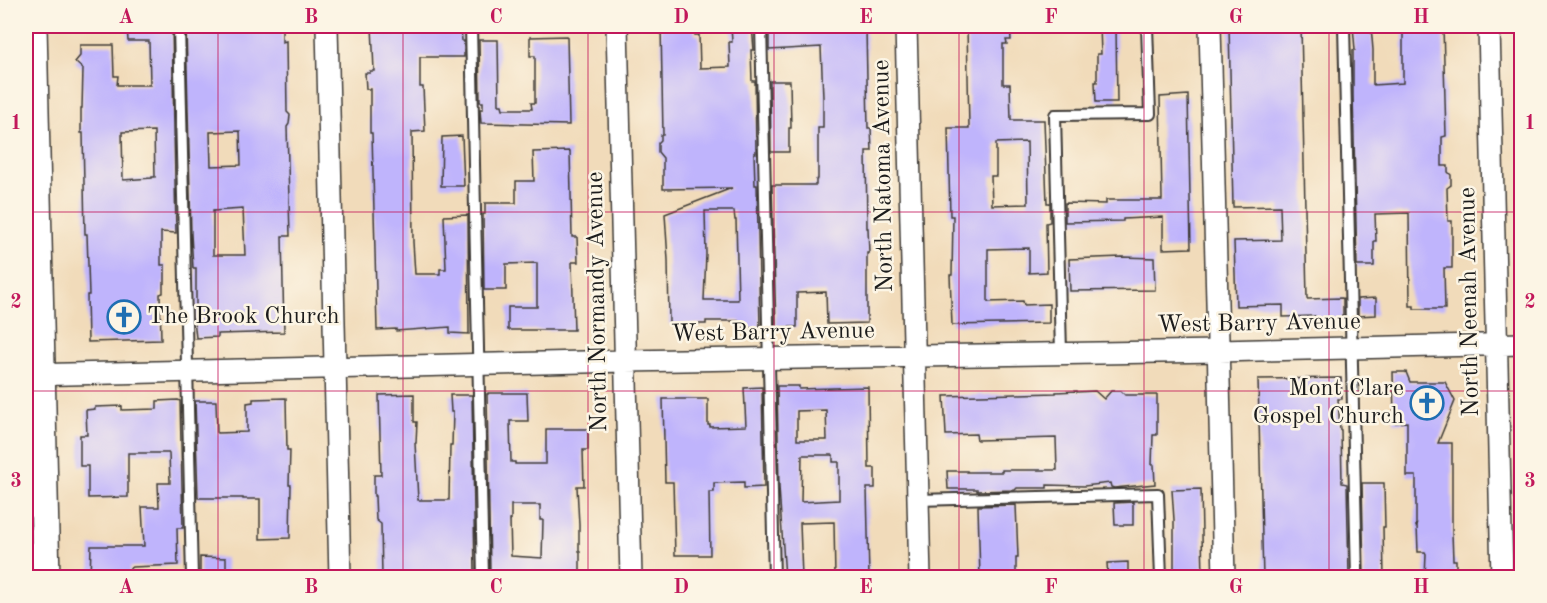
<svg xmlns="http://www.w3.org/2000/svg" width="1547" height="603" font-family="'Old Standard TT',serif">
  <rect width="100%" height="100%" fill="#fcf5e5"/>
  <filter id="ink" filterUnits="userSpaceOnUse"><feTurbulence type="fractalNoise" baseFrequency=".0167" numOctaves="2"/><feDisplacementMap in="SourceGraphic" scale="12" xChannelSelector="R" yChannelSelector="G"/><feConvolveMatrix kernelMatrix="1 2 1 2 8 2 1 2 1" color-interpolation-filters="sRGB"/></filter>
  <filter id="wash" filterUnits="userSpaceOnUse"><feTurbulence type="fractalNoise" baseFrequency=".008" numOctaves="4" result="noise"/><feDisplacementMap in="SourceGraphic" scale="24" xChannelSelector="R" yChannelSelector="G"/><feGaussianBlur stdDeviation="1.35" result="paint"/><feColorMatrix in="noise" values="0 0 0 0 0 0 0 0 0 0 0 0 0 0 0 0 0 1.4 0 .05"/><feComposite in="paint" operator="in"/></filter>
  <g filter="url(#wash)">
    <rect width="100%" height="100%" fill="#f1dbba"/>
    <g id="blocks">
      <!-- building -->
      <path fill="#bfb4fc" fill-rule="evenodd" d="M127,26H172L176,233L161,232V265H165V283H163V293L160,294L161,340L88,342L87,295H89L87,234H85L83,133H81V108H82L83,69L75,62L80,56V45H113L114,76H118L117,85H150L149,41H128ZM154,131L155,177H152V178L123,180L122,132Z
        M186,26H282V42L286,41L287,112L290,115L289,124L287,127L290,236H282L284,332L218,334V337L196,338L194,319H196V268H193L191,234ZM240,131L241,165L211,166L210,132ZM243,209L245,255H213V211Z
        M372,26H461L462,41H464V57H420V87H423L425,131L412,132L413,242L415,274H440V269H446L444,216L468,215L469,334L450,333V327L396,331V329L377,330L372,133H370V89H366L365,73H370V71H374Z
        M661,26H694L695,35H699L700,68L730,67L729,42H732L731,26H752L754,50H751L752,81H755L756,153H754L755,185H757L760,328H740V321H706V324H669L668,260L665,214L732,188L663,189V158L658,152V143L661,140V135H663ZM705,211H734L735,220H736L738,300H704L706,254Z
        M967,26H1010L1011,40H1006L1007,44H1003V84H1010L1011,120H1044L1047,203H1050V222L1046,223L1047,272L1029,273V248L988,249V302L1023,301L1024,305L1049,304V323L952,325L950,275H952L953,216H950L948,128H969ZM1027,142L1028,204L992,205L991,176H996V143Z
        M1100,26H1116L1117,102H1096L1095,82H1097V54H1101Z
        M1229,26H1301L1307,299L1342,298L1343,299V316H1342V318H1315V316L1283,317V305L1236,306L1234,241L1281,240L1280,206L1233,207Z
        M1353,26H1371L1373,50V85L1403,83V26H1443L1446,136L1442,137V166H1448V172L1451,175V185L1447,188L1448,221H1452V268H1444L1445,309H1414V306H1410L1409,213L1375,214L1376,241H1374V266H1357L1353,95V50H1355Z
        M769,29H789V31L866,29L868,128H871L872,151H866L867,228H868L869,253H867V323L827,324L826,292L797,293V327H776L772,185H816V180L818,179V128H823V98L821,47L769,50Z
        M567,36L569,125L481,123L480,109H483V102H480L479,40H498L499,105H502L503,109H532L531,103H535V56H530V37Z
        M770,81H790L791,128H789V152H771Z
        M1188,95L1191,248L1163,249V217L1123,219V221L1065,222V203L1106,204V200H1162L1160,97Z
        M462,136L464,186H441L442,137Z
        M570,151L572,237H577L578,262H572L574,330H508V307H537V263L506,264V290H484L483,214H485V203H516V181H534L533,152Z
        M1122,257L1154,258L1155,290L1070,291L1069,259Z
        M1376,298V315L1358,316V299Z
        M1393,372H1406L1410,382H1445L1455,401L1438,443H1452V533L1453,560H1456V578H1425L1426,554L1425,552H1418L1417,525L1416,526V476H1407V422L1394,423Z
        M1341,378L1342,399H1338L1340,430H1341L1342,483L1347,484L1349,576L1263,578L1258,379Z
        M777,386H799V389L868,387L869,468H875V488H867L869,578H835L834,522L800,523L802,578H785L779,487ZM826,410L827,440H797V411ZM802,455H833V462H839V500L801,502Z
        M762,387L764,487L744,488V482L714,483V492H709L710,555H675L673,482H665L663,399H708V425H710V427L746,426L744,388Z
        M1077,391V392L1095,391L1104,399L1111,391H1121L1125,395H1157V435H1153L1152,465H1154L1155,484L1114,488L1111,487L1110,483L1084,486L1047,485V488H1017L1015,490L977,491V489H948L947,471H967V472H1002V470H1057L1056,438L977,440L976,434L946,435L944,396L1056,393V392Z
        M488,393H527L528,421H510L511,462H515V464H546V429H588V450H583L584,486H577L579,525V551H580V578H550V571H511V573H490L487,394H488ZM511,505H540V520H543L542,558L511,556L510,520H511Z
        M414,394V422H417L416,443H415L418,500H449L450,445H452L453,412H451L450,395H472L475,574H473V575L382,577L381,524L376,520L375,496H374V475H381L379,395Z
        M286,398L287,450H290L289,485H291L290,538L260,539V499H243V498H198L195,401H216L217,433L247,432V403L253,402V399Z
        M178,400L180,401L183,528H177L178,565L132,567L130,568V578H90L91,546H144L142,507H159L158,483H170L169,453H128V497L88,498V466H80V435H87L86,410L95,409V407L122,406V410L157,409V401Z
        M1362,483H1384L1385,527H1383L1384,578H1365L1364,576Z
        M1201,489L1203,578H1174V520L1172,490Z
        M1133,502V525H1115L1114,503Z
        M1016,505L1018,557H1016V578H980L978,506Z
        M200,557L226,558V576L200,575Z
        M1128,562V578H1108L1107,563Z"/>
    </g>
  </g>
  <g filter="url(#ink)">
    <use href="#blocks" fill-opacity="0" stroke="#3c3934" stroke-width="1.5"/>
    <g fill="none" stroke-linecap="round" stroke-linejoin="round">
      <!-- service casing -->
      <g stroke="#3c3934" stroke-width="14">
        <path id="service" d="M179,26L192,578
          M471,26L483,578
          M761,26L774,578
          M1344,26L1357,578
          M1061,353L1055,115L1150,114L1147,26
          M917,500L1158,494L1161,578"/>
      </g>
      <!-- minor casing -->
      <g stroke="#3c3934" stroke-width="24">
        <path id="minor" d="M327,26L340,578
          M617,26L631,578
          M906,26L920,578
          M1210,26L1224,578
          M1489,26L1502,578
          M26,375L625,361L1219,351L1522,344"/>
      </g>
      <!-- tertiary casing -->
      <g stroke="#3c3934" stroke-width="30">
        <path id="tertiary" d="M33,26L46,578"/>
      </g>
      <!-- service -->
      <use href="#service" stroke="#fff" stroke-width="10"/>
      <!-- minor -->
      <use href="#minor" stroke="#fff" stroke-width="21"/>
      <!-- tertiary -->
      <use href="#tertiary" stroke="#fff" stroke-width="27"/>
    </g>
  </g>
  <!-- grid -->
  <path fill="none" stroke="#c2185b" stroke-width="1.5" stroke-opacity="0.55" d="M218,26V578M403,26V578M588,26V578M774,26V578M959,26V578M1144,26V578M1329,26V578M26,212H1522M26,391H1522"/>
  <!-- icons -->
  <defs>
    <g id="church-ring" transform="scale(1.725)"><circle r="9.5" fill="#fcf5e5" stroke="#1f6fb2" stroke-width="1.5"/><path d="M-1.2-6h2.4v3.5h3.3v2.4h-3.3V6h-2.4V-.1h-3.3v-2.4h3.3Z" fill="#1f6fb2"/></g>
  </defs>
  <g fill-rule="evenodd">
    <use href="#church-ring" x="124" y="317"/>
    <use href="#church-ring" x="1427" y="403"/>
  </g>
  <g text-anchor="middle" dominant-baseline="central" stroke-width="5" stroke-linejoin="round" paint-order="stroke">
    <!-- street labels -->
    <g font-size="24" fill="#1c1c1c" stroke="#fcf5e5">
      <text transform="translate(884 176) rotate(-91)">North Natoma Avenue</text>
      <text transform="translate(598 302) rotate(-91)">North Normandy Avenue</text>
      <text transform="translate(1470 302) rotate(-91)">North Neenah Avenue</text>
      <text transform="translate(1259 324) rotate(-1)">West Barry Avenue</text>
      <text transform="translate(773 333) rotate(-1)">West Barry Avenue</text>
    </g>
    <!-- poi labels -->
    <g font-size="24" fill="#1c1c1c" stroke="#fcf5e5" text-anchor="start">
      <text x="147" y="317">The Brook Church</text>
      <text x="1404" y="389" text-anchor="end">Mont Clare<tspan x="1404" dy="28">Gospel Church</tspan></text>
    </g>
  </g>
  <!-- margin -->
  <rect width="1547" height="603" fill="none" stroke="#fcf5e5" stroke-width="66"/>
  <rect x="33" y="33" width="1481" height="537" fill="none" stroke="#c2185b" stroke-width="2"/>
  <g font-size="20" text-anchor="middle" font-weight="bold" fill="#c2185b">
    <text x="126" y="23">A</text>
    <text x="311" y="23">B</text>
    <text x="496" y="23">C</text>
    <text x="681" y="23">D</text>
    <text x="866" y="23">E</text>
    <text x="1051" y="23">F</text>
    <text x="1236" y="23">G</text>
    <text x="1421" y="23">H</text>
    <text x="16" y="129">1</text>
    <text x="1530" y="129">1</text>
    <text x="16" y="308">2</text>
    <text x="1530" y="308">2</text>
    <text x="16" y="487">3</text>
    <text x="1530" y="487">3</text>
    <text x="126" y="593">A</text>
    <text x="311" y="593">B</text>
    <text x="496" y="593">C</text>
    <text x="681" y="593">D</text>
    <text x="866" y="593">E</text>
    <text x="1051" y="593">F</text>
    <text x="1236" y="593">G</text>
    <text x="1421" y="593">H</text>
  </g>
</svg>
